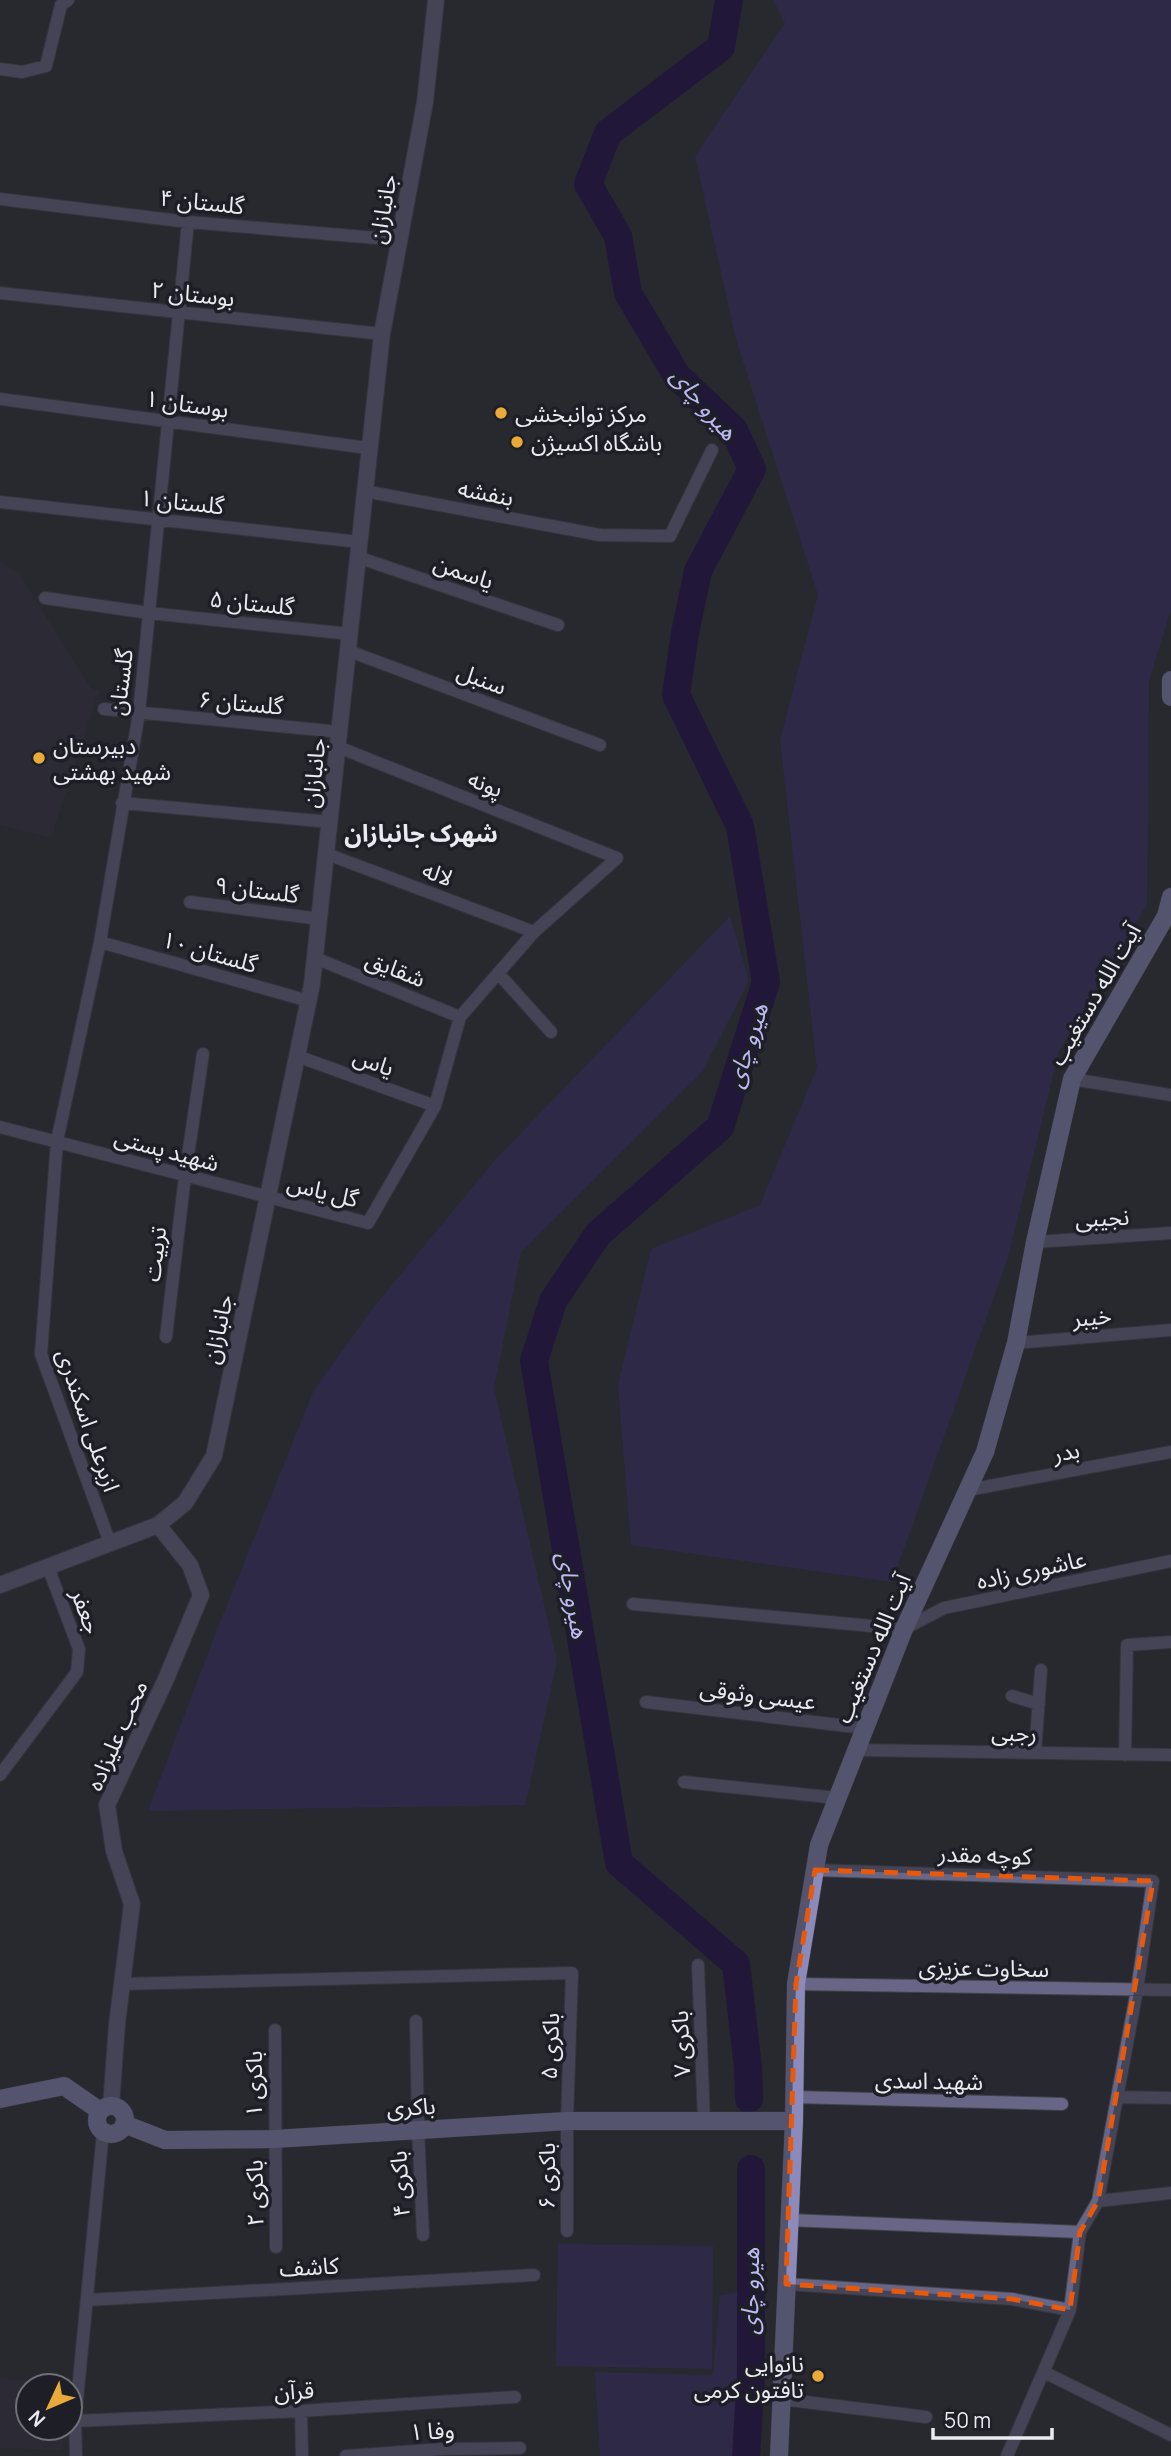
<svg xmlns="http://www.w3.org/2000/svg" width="1171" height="2456" font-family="Manrope,'Noto Sans Arabic',sans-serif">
  <rect width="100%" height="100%" fill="#282830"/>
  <!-- built -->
  <path fill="#2f2e3d" d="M0,562L19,573L90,687L99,691L51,838L0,825Z
    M0,2378L63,2385L28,2386V2428H63L62,2450L0,2448Z"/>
  <!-- green -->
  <path fill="#352c63" d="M773,0H1171V610L1149,680L1147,904L1059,1051L1008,1257L892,1582L631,1545L618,1385L651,1249L760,1205L817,1068L780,740L818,595L736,339L695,156L785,23Z
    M730,916L749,981L702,1072L521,1252L494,1388L557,1661L525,1805L148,1811L215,1635L314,1390L373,1308L496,1159Z
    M558,2244L713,2246L712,2369L556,2366Z
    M744,2292L736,2456H600L595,2372L713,2375L720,2295Z"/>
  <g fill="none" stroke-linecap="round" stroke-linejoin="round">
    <!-- river -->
    <path stroke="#190546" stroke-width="28" d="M729,0L721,47L608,133L588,184L618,236L628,293L677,376L734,430L752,469L698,571L685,633L676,695L740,826L766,982L720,1127L598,1234L553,1301L534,1361L619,1863L736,1964L748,2067L749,2099
      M746,2456L751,2374V2169"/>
    <!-- minor casing -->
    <g stroke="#43434b" stroke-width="14">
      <path id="minor" d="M0,69L22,72L46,66L61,5L68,0
        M0,199L188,222L400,240
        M0,293L382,334
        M0,399L368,448
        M364,491L600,535L670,536L712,450
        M0,502L359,542
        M357,557L558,625
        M45,598L149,613L350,634
        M349,651L600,745
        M104,709L340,732
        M122,803L330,822
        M327,854L534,932
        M190,902L320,919
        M100,942L309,1001
        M315,958L460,1017
        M498,973L551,1032
        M297,1056L435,1106
        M1072,1079L1171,1095
        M0,1127L368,1223L435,1106L460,1017L534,932L617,858L338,747
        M1035,1242L1171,1233
        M166,1337L185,1176L203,1054
        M1016,1343L1171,1330
        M968,1490L1171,1452
        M110,1543L41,1354L57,1141L100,942L139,713L188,222
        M633,1604L904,1629L944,1608L1171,1561
        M1012,1696L1039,1704
        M646,1702L864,1728
        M856,1750L1171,1755
        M1035,1753L1041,1670
        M1125,1755L1127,1645L1171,1642
        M0,1775L77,1672L79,1649L48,1567
        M684,1782L837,1798
        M815,1870L1153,1881L1137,1990L1098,2201L1080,2232L1070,2310L1007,2456
        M698,1965L704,2121
        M122,1984L572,1973L567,2121V2231
        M796,1984L1171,1990
        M416,2021L418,2130L423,2235
        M275,2030L276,2247
        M794,2097L1062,2104
        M1117,2097L1171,2098
        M1098,2201L1171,2193
        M789,2220L1080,2232
        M786,2284L1012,2299L1070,2310
        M87,2300L534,2275
        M1044,2372L1171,2435
        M781,2399L926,2417
        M301,2411L302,2456
        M75,2421L301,2411L515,2397
        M76,2456L75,2421L103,2132
        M346,2456L443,2449L520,2448"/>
    </g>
    <!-- tertiary casing -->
    <g stroke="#43434b" stroke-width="18">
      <path id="tertiary" d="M0,1585L158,1525L185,1503L214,1456L312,984L382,334L425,102L436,0
        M111,2106L117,2024L132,1904L114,1851L107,1805L166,1679L201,1595L190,1565L158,1525"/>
    </g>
    <!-- secondary casing -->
    <g stroke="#43434b" stroke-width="19">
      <path id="secondary" d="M1171,680V697
        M0,2099L64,2086L100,2111
        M97 2120a14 14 0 1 1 28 0a14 14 0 1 1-28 0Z
        M124,2124L165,2140L274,2139L567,2121H794
        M779,2456L794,2121L796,1984L819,1845L904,1629L985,1452L1016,1343L1035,1242L1072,1079L1166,916L1171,897"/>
    </g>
    <!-- minor -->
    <use href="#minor" stroke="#686686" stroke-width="12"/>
    <!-- tertiary -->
    <use href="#tertiary" stroke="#686686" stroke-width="16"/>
    <!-- secondary -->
    <use href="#secondary" stroke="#8c89bb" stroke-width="18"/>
  </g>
  <!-- marked area -->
  <path d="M0 0H1171V2456H0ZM815,1870L1153,1881L1098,2201L1080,2232L1070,2310L1012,2299L786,2284L796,1984Z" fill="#282830" fill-opacity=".55" fill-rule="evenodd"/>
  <path fill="none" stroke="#e8590c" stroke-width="5" stroke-dasharray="14 9" stroke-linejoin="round" d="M815,1870L1153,1881L1098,2201L1080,2232L1070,2310L1012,2299L786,2284L796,1984Z"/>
  <!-- markers -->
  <g fill="#eaaa39" stroke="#1e1e26" stroke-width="2.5">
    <circle cx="501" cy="413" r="7"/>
    <circle cx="517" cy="442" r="7"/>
    <circle cx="39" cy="758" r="7"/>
    <circle cx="818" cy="2376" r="7"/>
  </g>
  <g text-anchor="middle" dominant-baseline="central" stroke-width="7" stroke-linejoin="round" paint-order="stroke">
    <!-- street labels -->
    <g font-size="23" fill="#eaeaf0" stroke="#1e1e26">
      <text transform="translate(202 201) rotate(6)">گلستان ۴</text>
      <text transform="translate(382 209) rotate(-80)">جانبازان</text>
      <text transform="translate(193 293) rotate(6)">بوستان ۲</text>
      <text transform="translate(187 403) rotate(8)">بوستان ۱</text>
      <text transform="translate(486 492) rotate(11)">بنفشه</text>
      <text transform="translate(182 501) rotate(6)">گلستان ۱</text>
      <text transform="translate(464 571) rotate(19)">یاسمن</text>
      <text transform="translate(252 602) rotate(6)">گلستان ۵</text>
      <text transform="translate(482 678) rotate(20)">سنبل</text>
      <text transform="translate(120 682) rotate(-83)">گلستان</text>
      <text transform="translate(241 702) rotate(5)">گلستان ۶</text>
      <text transform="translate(313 773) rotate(-84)">جانبازان</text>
      <text transform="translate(486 783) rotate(22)">پونه</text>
      <text transform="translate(438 873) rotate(21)">لاله</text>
      <text transform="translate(257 889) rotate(7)">گلستان ۹</text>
      <text transform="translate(210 951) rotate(16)">گلستان ۱۰</text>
      <text transform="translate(396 968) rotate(22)">شقایق</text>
      <text transform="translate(1094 994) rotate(-60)">آیت الله دستغیب</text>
      <text transform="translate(374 1061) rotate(20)">یاس</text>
      <text transform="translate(167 1149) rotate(15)">شهید پستی</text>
      <text transform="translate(323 1190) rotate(14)">گل یاس</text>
      <text transform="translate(1102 1217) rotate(-3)">نجیبی</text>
      <text transform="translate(154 1254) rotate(-83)">تربیت</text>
      <text transform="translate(1092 1316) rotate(-5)">خیبر</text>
      <text transform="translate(217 1329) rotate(-78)">جانبازان</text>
      <text transform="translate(89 1420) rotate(71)">ازبرعلی اسکندری</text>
      <text transform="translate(1066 1451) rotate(-11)">بدر</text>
      <text transform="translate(1031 1569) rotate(-12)">عاشوری زاده</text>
      <text transform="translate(87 1611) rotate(70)">جعفر</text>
      <text transform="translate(872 1648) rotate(-67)">آیت الله دستغیب</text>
      <text transform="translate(758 1694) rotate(7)">عیسی وثوقی</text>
      <text transform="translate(1014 1732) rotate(1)">رجبی</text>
      <text transform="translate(116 1735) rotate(-66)">محب علیزاده</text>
      <text transform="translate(985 1854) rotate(2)">کوچه مقدر</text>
      <text transform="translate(984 1967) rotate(1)">سخاوت عزیزی</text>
      <text transform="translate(680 2044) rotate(-92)">باکری ۷</text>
      <text transform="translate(549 2046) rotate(-88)">باکری ۵</text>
      <text transform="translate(929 2080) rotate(1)">شهید اسدی</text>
      <text transform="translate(253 2084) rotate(-90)">باکری ۱</text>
      <text transform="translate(411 2106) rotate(-3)">باکری</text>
      <text transform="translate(546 2176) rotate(-90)">باکری ۶</text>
      <text transform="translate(399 2184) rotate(-93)">باکری ۴</text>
      <text transform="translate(254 2193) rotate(-91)">باکری ۲</text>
      <text transform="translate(309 2266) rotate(-3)">کاشف</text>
      <text transform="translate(294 2390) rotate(-3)">قرآن</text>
      <text transform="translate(432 2430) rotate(-3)">وفا ۱</text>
    </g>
    <!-- poi labels -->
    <g font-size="23" fill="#eaeaf0" stroke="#1e1e26" text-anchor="start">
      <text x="515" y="413">مرکز توانبخشی</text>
      <text x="531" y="442">باشگاه اکسیژن</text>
      <text x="53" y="745">دبیرستان<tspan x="53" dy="26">شهید بهشتی</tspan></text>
      <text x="804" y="2363" text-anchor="end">نانوایی<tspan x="804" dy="26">تافتون کرمی</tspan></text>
    </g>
    <!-- water labels -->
    <g font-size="24" font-style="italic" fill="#bcb9f4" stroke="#1e1e26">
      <text transform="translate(705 403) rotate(49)">هیرو چای</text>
      <text transform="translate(746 1045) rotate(-72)">هیرو چای</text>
      <text transform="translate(574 1595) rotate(80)">هیرو چای</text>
      <text transform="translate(749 2291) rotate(-89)">هیرو چای</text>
    </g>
    <!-- neighbourhood labels -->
    <g font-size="24" font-weight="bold" fill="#eaeaf0" stroke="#1e1e26">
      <text x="421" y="832">شهرک جانبازان</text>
    </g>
  </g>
  <!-- north arrow -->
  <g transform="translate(49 2407) rotate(226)"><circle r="33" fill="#1e1e26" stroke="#707077" stroke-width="2"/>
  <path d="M0-5L12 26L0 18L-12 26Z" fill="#eaaa39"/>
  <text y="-10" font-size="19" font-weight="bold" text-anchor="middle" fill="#eaeaf0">N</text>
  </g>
  <!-- scale -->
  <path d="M933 2428v10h119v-10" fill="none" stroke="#eaeaf0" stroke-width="3.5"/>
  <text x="944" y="2428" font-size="21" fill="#eaeaf0" stroke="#1e1e26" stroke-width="5" paint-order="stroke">50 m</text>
</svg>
